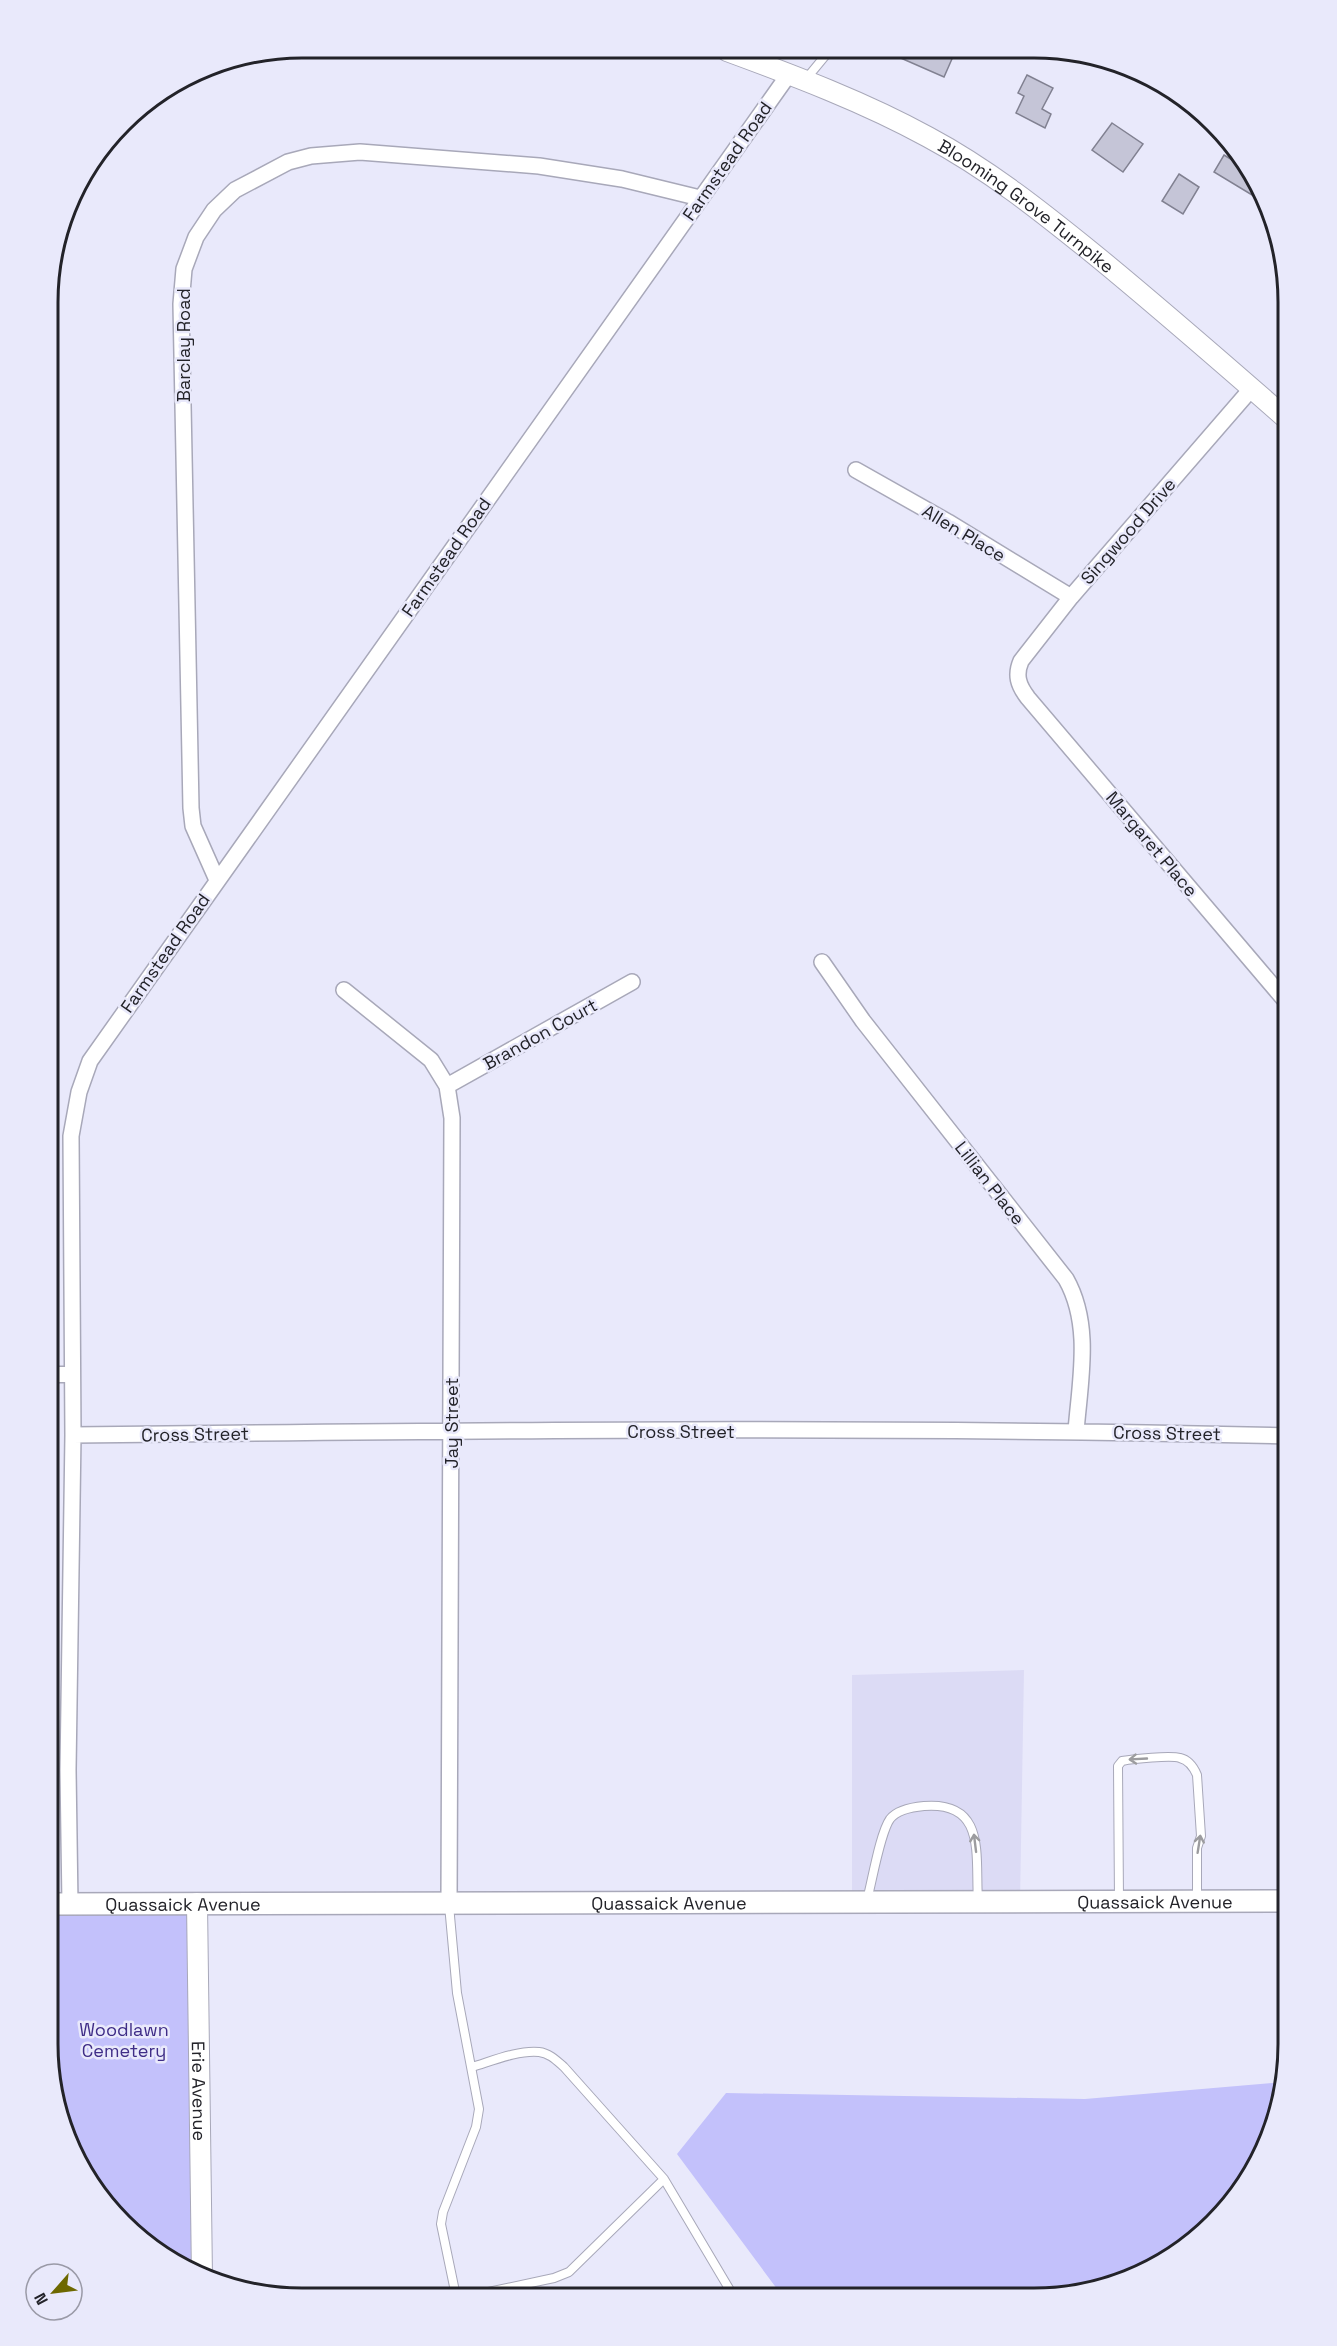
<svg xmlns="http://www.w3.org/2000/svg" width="1337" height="2346" font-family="'Space Grotesk',sans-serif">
  <rect width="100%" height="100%" fill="#e9e9fb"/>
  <!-- built -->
  <path fill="#dcdbf5" d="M1024,1670L1020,1902H852V1675Z"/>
  <!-- green -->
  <path fill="#c3c1fb" d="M197,1903L201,2276L147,2245L100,2198L62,2126L48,2043V1904Z
    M1284,2082L1275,2126L1237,2198L1189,2246L1117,2284L1034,2298L783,2297L677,2154L726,2093L1085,2099Z"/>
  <!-- building -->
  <path fill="#c5c5d7" stroke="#818191" stroke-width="1.5" d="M887,52H955L944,77Z
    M1027,75L1053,88L1042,109L1051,114L1045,128L1016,113L1024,96L1018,93Z
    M1112,123L1143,144L1123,172L1092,150Z
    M1224,155L1252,172L1267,204L1214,172Z
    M1179,174L1199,187L1183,214L1162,201Z"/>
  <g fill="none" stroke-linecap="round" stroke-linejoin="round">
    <!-- service casing -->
    <g stroke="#a8a8b9" stroke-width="10">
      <path id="service" d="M806,79L825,56L826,51
        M867,1900C872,1882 880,1833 890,1819C897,1810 913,1807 924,1806C987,1801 975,1856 978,1900
        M1119,1900L1118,1766L1122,1761C1133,1759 1171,1755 1180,1758C1189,1760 1194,1768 1197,1775L1201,1836L1197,1848V1898
        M449,1905L457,1993L479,2109L476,2127L443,2212L441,2224L456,2296
        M472,2067C492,2061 518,2050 539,2052C549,2053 556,2060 564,2067L664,2179L734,2297
        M469,2296L554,2278L569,2272L664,2179"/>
    </g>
    <!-- minor casing -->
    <g stroke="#a8a8b9" stroke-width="18">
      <path id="minor" d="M1252,388L1071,597L1021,661C1015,675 1018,685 1028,698L1289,1005
        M856,470L948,522L1071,597
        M217,880L193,826L191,808L181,304L184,269L196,237L214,210L235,190L288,162L311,156L360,152L539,166L622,179L700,198
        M822,962L863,1021L1066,1279C1092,1325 1080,1380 1076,1431
        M344,990L431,1060L447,1086L452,1118L449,1903
        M447,1086L632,982
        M49,1375L71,1374
        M73,1435C478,1430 883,1426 1289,1436
        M70,1904L68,1770L73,1435L71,1136L79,1092L90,1061L789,74"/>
    </g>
    <!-- tertiary casing -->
    <g stroke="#a8a8b9" stroke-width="22">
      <g id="tertiary">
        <path id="s1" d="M727,51C795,76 864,102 928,137C988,169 1042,212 1095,255C1161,309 1225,365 1289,421"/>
        <path id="s2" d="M197,1903L202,2277"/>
      </g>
    </g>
    <!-- secondary casing -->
    <g stroke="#a8a8b9" stroke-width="24">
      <g id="secondary">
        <path id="s3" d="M48,1904L1288,1901"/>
      </g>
    </g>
    <!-- service -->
    <use href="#service" stroke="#fff" stroke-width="8"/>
    <!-- minor -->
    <use href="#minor" stroke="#fff" stroke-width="15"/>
    <!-- tertiary -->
    <use href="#tertiary" stroke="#fff" stroke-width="20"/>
    <!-- secondary -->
    <use href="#secondary" stroke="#fff" stroke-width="21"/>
  </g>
  <!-- one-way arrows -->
  <defs><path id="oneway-shaft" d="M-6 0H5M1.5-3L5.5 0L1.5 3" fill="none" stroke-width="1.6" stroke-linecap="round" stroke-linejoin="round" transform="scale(1.5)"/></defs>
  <g stroke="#9c9c9f">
    <use href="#oneway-shaft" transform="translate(1138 1759) rotate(177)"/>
    <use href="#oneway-shaft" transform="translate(975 1843) rotate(-97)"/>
    <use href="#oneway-shaft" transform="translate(1199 1844) rotate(-81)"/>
  </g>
  <g text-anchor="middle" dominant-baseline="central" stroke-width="5" stroke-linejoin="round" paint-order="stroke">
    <!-- street labels -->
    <g font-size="18" fill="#232329" stroke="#e9e9fb">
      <text transform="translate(727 161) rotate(-55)">Farmstead Road</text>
      <text stroke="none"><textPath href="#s1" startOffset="339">Blooming Grove Turnpike</textPath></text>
      <text transform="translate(183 345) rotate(-90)">Barclay Road</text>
      <text transform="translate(1128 531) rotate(-49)">Singwood Drive</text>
      <text transform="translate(964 533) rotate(31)">Allen Place</text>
      <text transform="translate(446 557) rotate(-55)">Farmstead Road</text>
      <text transform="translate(1152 844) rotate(50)">Margaret Place</text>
      <text transform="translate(165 953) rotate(-55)">Farmstead Road</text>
      <text transform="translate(540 1034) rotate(-29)">Brandon Court</text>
      <text transform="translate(990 1183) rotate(52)">Lillian Place</text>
      <text transform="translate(451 1423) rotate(-90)">Jay Street</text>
      <text x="681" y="1431">Cross Street</text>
      <text transform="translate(1167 1433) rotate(1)">Cross Street</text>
      <text transform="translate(195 1434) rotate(-1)">Cross Street</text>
      <text stroke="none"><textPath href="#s3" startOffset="1107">Quassaick Avenue</textPath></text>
      <text stroke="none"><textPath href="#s3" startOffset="621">Quassaick Avenue</textPath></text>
      <text stroke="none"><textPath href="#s3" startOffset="135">Quassaick Avenue</textPath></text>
      <text stroke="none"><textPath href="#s2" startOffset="188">Erie Avenue</textPath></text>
    </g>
    <!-- park labels -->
    <g font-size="18" fill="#3f2d87" stroke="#e9e9fb">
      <text x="124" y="2029">Woodlawn<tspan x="124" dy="21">Cemetery</tspan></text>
    </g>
  </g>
  <!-- crop -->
  <path d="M0 0H1337V2346H0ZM302 58H1034A244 244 0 0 1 1278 302V2044A244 244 0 0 1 1034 2288H302A244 244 0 0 1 58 2044V302A244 244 0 0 1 302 58Z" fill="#e9e9fb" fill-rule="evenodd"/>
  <path fill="none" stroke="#232329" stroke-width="3" d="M302 58H1034A244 244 0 0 1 1278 302V2044A244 244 0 0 1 1034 2288H302A244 244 0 0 1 58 2044V302A244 244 0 0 1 302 58Z"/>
  <!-- north arrow -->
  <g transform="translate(54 2292) rotate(242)"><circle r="28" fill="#e9e9fb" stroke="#9a9aa7" stroke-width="1.5"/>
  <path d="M0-4.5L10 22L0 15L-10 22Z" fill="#6d6800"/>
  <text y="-9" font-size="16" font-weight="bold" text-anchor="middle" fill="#232329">N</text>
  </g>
</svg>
